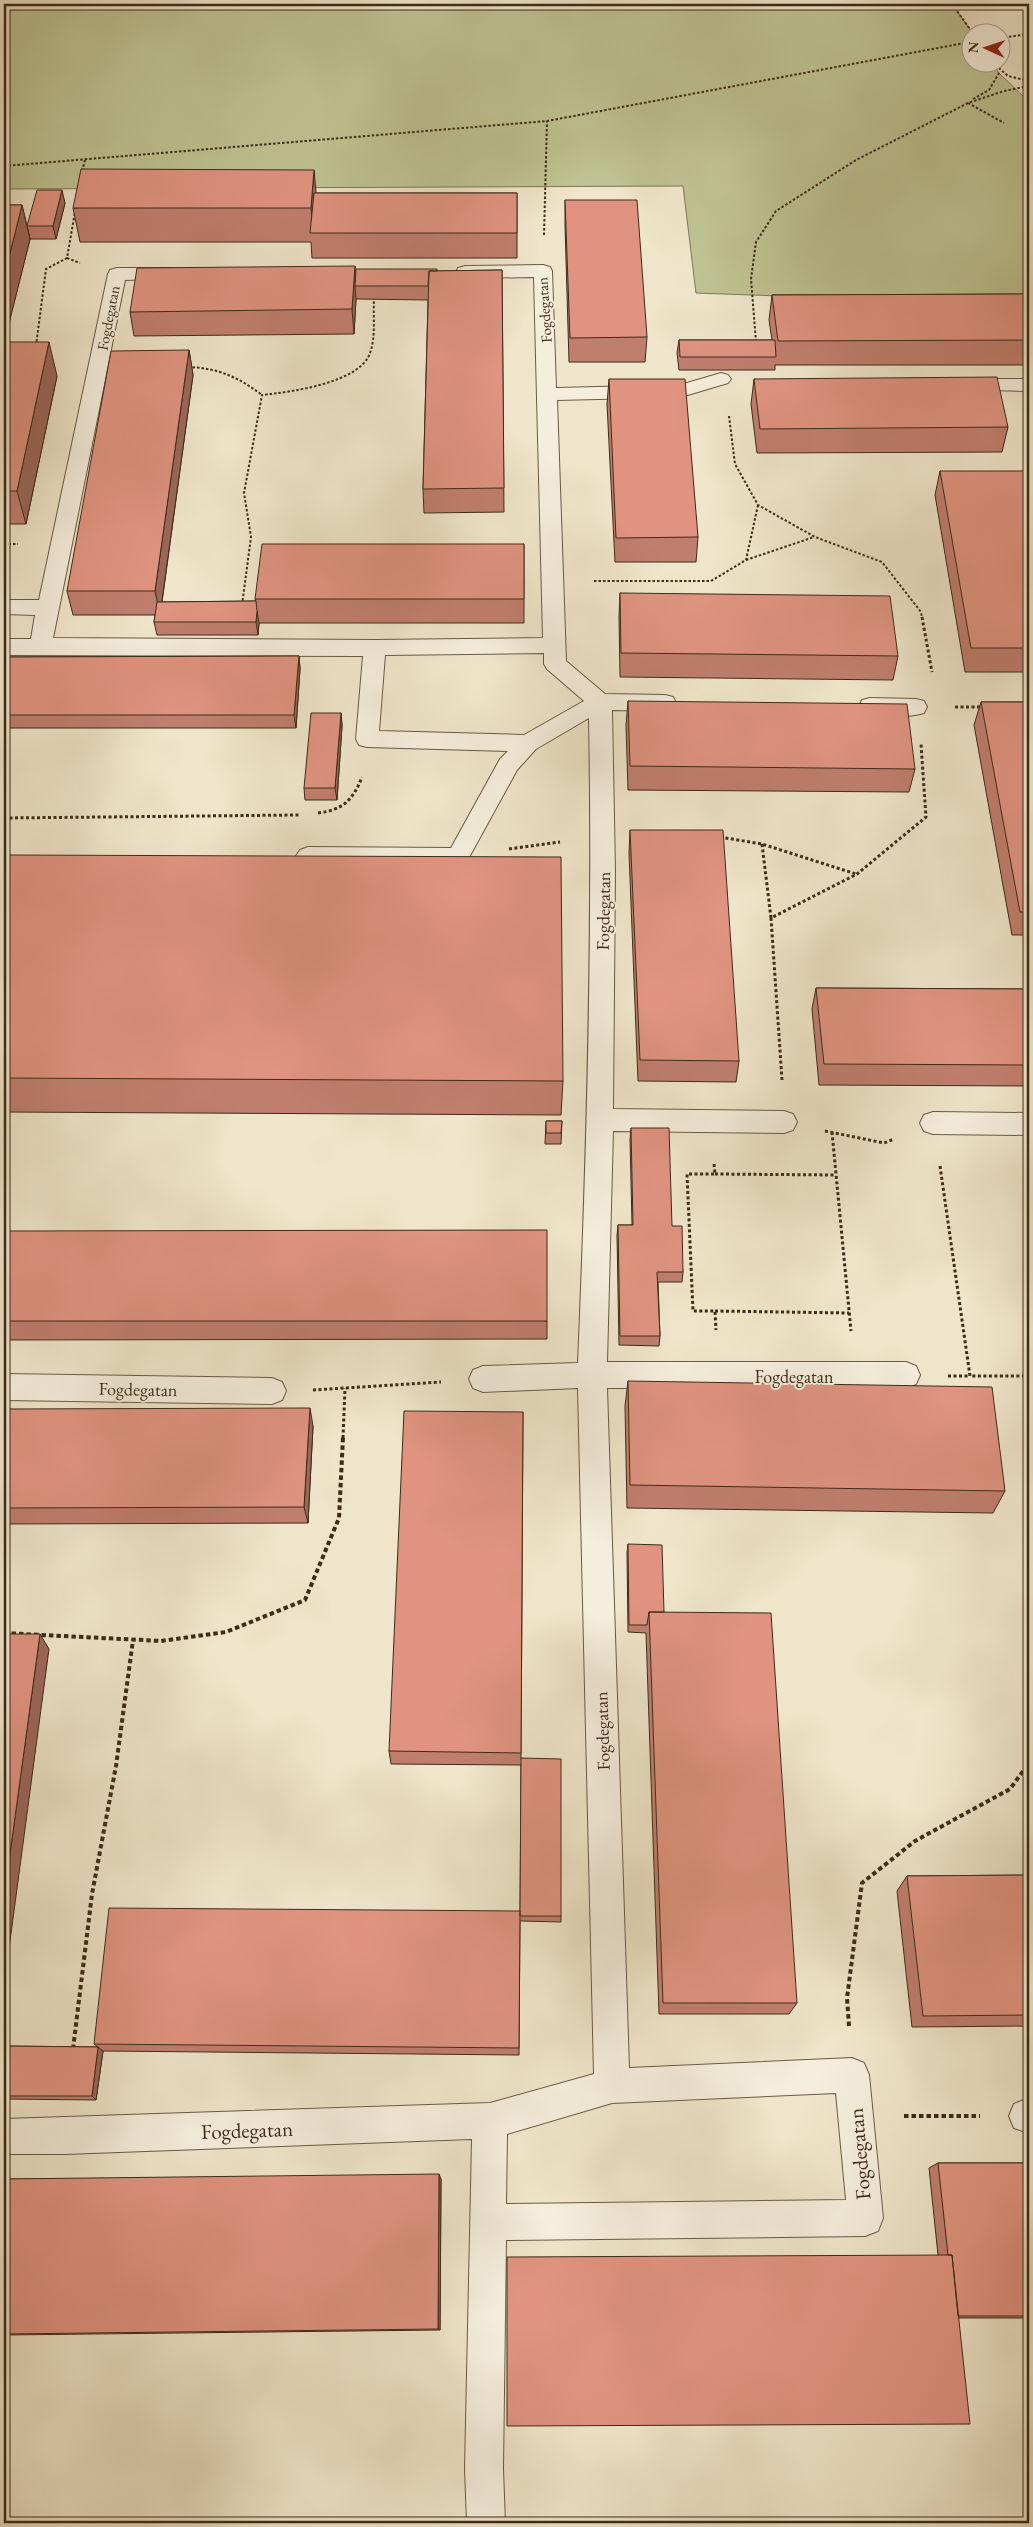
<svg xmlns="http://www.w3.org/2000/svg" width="1033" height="2527" font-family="'EB Garamond',serif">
  <rect width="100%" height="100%" fill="#efe5ca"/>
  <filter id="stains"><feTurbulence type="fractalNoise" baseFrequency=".004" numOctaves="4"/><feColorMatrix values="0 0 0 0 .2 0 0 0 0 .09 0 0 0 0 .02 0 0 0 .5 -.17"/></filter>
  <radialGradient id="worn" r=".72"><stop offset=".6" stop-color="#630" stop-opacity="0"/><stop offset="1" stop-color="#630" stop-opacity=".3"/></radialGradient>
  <!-- green -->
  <path fill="#bfc393" stroke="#7e7756" d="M4,4H952L972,32L970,62L992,63L999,73L1029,102V305L696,293L683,186L4,189Z"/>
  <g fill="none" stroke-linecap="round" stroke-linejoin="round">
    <!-- minor casing -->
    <g stroke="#695a44" stroke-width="2">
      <path id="minor" d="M543,265L550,267L552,271L556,388L680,385L721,373L728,375L731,379L728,383L681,397L557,400L566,661L605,694L665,695L673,697L676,703L673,709L665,711L612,710L615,871L613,1109L784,1111L793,1114L797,1122L793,1130L784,1133L613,1131L607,1362H906L916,1366L920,1375L916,1384L906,1388H607L629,2068L852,2058L864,2063L869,2075L883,2218L878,2231L865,2236L506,2240L503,2469L505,2523H467L465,2469L472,2139L64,2154H4V2119L490,2103L594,2074L578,1388L483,1392L473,1388L469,1379L473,1370L483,1366L578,1363C587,1148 593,933 589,718L536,749L517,770L466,863L458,866L308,865L300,862L296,856L300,850L308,847L451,848L500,759L508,751L367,747L359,745L356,739L363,656L4,655V639H31L35,615L4,614V600H39L108,274L110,270L117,268H174L181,270L183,274L181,278L125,280L53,638L375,640L543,638L534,277L465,278L458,276L456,272L458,268L465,266ZM544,653V664L547,669L584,701L524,735L379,731L385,655ZM836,2093L846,2200L506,2204L507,2134L612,2103Z
        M961,379H1029V391L954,389L951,385L954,381Z
        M870,698L916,699L924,701L927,707L924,713C907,718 879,717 862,712L859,706L862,700Z
        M933,1112L1029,1113V1135L933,1134L924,1131L920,1123L924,1115Z
        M4,1374L272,1378L282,1382L286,1391L282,1400L272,1404L4,1400Z
        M1026,2099H1029V2133L1014,2128L1009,2116L1014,2104Z"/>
    </g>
    <!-- path-far2 -->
    <path stroke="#3c2b18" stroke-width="2" stroke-dasharray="2.5 2" stroke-linecap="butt" d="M952,4L972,32
      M1000,38L1029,34
      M992,62L1008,76L1029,81
      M973,99L989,90L999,73
      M968,103L1004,123
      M4,166L547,121L970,42
      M82,171L85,160
      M544,235L547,121
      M67,258L80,263
      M756,342L751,279L756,242L776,211L856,160L968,103L1004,91L1029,86
      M36,346L46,269L67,258L75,212
      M188,367C218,368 238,377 262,395
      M729,416L735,464L758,505L815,537L882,562L921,612L922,618
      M4,544H18
      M746,560L814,537
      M594,581H711L746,560L758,505
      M242,605L251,537L244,493L262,395C290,392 360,383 370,353C376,337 373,316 374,299"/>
    <!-- path-far1 -->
    <path stroke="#3c2b18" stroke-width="3" stroke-dasharray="3 2.5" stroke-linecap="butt" d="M922,617L932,672
      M955,707H982
      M318,813C343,810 353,800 362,777
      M4,818L299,815
      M720,837L762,844L856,874
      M762,844L771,918
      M509,849L560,842
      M782,1080L771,918L857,874L926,817L921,744
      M825,1131L884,1143L894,1139
      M832,1132L851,1331
      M714,1164L715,1174H687L693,1311H715L716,1330
      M940,1166L970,1376H1029
      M715,1174L836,1175
      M715,1311L849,1313
      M948,1376H970
      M313,1390L441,1382
      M343,1438L345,1388"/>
    <!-- path -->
    <path stroke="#3c2b18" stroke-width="4" stroke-dasharray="4.5 3" stroke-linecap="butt" d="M4,1633L161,1641L226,1632L305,1600L339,1518L343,1437
      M849,2026L847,1998L862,1883L915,1841L1010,1789L1029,1763
      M73,2049L92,1894L116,1766L133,1640
      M904,2116H980"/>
    <!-- minor -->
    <use href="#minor" fill="#f5eedd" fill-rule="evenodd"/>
  </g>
  <!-- wall -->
  <path fill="#c07e6e" stroke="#3c2b18" d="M316,193H517V258H312L311,242H80L73,208Z
    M565,200L647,337L645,362H569L565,225Z
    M65,203L56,239H30L27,226Z
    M4,205H22L30,239L4,342L57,376L26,524H4Z
    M502,270L504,512L424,513L423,489L428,300L356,299L354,334L134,336L130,312L437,271Z
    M1029,294V365H775V370H679L677,353L679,340H772L769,320L772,295Z
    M189,350L193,375L162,602L256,601L255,599L524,544V623H259L258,635H157L154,622L155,615H73L67,591Z
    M609,379L698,537L696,562H615L607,404Z
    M754,379L1008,427L1002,452L757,453L751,404Z
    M940,471L1029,499V672H965L935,495Z
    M620,593L898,656L893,680L620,677L619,617Z
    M299,656L300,669L296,728H4V657Z
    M628,701L915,769L909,792L628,790L626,725Z
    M981,702H1029V935H1012L974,725Z
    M341,713L342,726L337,800H305L304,788Z
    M630,830L739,1061L736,1082L638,1081L629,853Z
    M4,855L563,1081L561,1115L4,1112Z
    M816,988L1029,989V1086L819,1085L812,1009Z
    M546,1121H562L561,1144H545Z
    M631,1128L672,1226L683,1272L682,1282H658L660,1336L659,1346L619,1345L617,1235L618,1225H632L630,1139Z
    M4,1231L547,1321V1339L4,1340Z
    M628,1381L1005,1491L993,1513L627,1508L625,1406Z
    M4,1409L313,1426L308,1523L4,1524Z
    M523,1412L521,1758L561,1916V1922L520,1921L519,2055L103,2051L96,2100L4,2099V2046L98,2047L94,2044L520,1911L521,1765L391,1764L389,1751Z
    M628,1544L664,1612L797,2003L789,2014H659L646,1633L628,1632L627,1553Z
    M1029,1875V2026L912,2027L897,1891L907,1876Z
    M938,2163H1029V2318H959L938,2255L929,2168Z
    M4,2179H441L440,2330L4,2335Z"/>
  <!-- shaded-wall -->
  <path fill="#9c675a" stroke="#3c2b18" d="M314,170L317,203L313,233L311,208Z
    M62,190L65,203L56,239L53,226Z
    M22,205L30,239L4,344V277Z
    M355,266L356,286H355L356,299L354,334L352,309Z
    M49,342L57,376L26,524L17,491Z
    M189,350L193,375L160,615L155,591Z
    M257,611L259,623L258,635L256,622Z
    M299,656L300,669L296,728L294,715Z
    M341,713L342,726L337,800L335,788Z
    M310,1408L313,1426L308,1523L304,1507Z
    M40,1634L49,1649L4,1986V1898Z
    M98,2047L103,2051L96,2100L92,2096Z
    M439,2174L441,2179L440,2330L438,2329Z"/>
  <!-- building -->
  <path fill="#df9380" stroke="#3c2b18" d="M81,169L314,170L311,208H73Z
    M37,190H62L53,226H27Z
    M314,193H517V233H310Z
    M565,200H637L647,337L570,338Z
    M4,205H22L4,277Z
    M355,266L352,309L130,312L137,268Z
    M356,269H437V271H429L428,286H355Z
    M502,270L504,488L423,489L429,271Z
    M1029,294V340L778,341L772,295Z
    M679,340H775L776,357H680Z
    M4,342H49L17,491H4Z
    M189,350L155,591H67L111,351Z
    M997,377L1008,427L760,429L754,379Z
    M609,379H685L698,537L616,538Z
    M940,471H1024L1029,499V648H971Z
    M262,544H524V599H255Z
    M620,593L890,596L898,656L621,653Z
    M256,601L257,611L256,622H154L157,602Z
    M299,656L294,715H4V657Z
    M628,701L907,704L915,769L630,766Z
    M981,702H1029V912H1020Z
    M311,713H341L335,788H304Z
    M630,830H723L739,1061L640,1060Z
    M4,855L561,857L563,1081L4,1078Z
    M816,988L1029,989V1065L824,1064Z
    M546,1121H562L561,1133H546Z
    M631,1128H669L672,1226H682L683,1272H657L660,1336H620L618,1225H633Z
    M547,1230V1321H4V1231Z
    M628,1381L992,1387L1005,1491L630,1485Z
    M310,1408L304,1507L4,1508V1409Z
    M404,1411L523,1412L521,1753L389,1751Z
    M628,1544L662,1545L664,1612H649L647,1625H629Z
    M649,1612L771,1613L797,2003H663Z
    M4,1634H40L4,1898Z
    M521,1758L561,1759V1916H520Z
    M1029,1875V2015L923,2016L907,1876Z
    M109,1908L520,1911L519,2048L94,2044Z
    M4,2046L98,2047L92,2096H4Z
    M938,2163H1029V2316H958L952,2255H948Z
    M439,2174L438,2329L4,2334V2179Z
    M952,2255L970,2424L507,2426V2257Z"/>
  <g text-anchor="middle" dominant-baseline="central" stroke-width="4" stroke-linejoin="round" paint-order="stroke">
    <!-- far-street labels -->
    <g font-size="15" fill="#3c2b18" stroke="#f5eedd">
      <text transform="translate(544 310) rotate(-94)">Fogdegatan</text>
      <text transform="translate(108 318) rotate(-79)">Fogdegatan</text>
    </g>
    <!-- street labels -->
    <g font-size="18" fill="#3c2b18" stroke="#f5eedd">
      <text transform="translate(603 911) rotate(-89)">Fogdegatan</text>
      <text x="794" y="1376">Fogdegatan</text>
      <text transform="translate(138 1389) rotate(1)">Fogdegatan</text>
      <text transform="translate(602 1731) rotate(-92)">Fogdegatan</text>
    </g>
    <!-- near-street labels -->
    <g font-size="21" fill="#3c2b18" stroke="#f5eedd">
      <text transform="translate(247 2130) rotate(-2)">Fogdegatan</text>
      <text transform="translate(859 2154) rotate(-95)">Fogdegatan</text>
    </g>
  </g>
  <!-- margin -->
  <rect width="1033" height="2527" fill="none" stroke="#efe5ca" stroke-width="20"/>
  <rect x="5" y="5" width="1023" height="2517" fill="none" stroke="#3c2b18" stroke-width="2.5"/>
  <rect x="10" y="10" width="1013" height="2507" fill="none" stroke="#3c2b18"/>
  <!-- north arrow -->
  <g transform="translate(986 48) rotate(273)"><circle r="24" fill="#f5eedd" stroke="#aba08e"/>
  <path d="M0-4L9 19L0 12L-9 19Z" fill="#8f2418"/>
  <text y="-8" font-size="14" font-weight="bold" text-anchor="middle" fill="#3c2b18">N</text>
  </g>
  <rect width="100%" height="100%" filter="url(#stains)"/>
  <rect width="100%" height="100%" fill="url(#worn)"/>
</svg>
